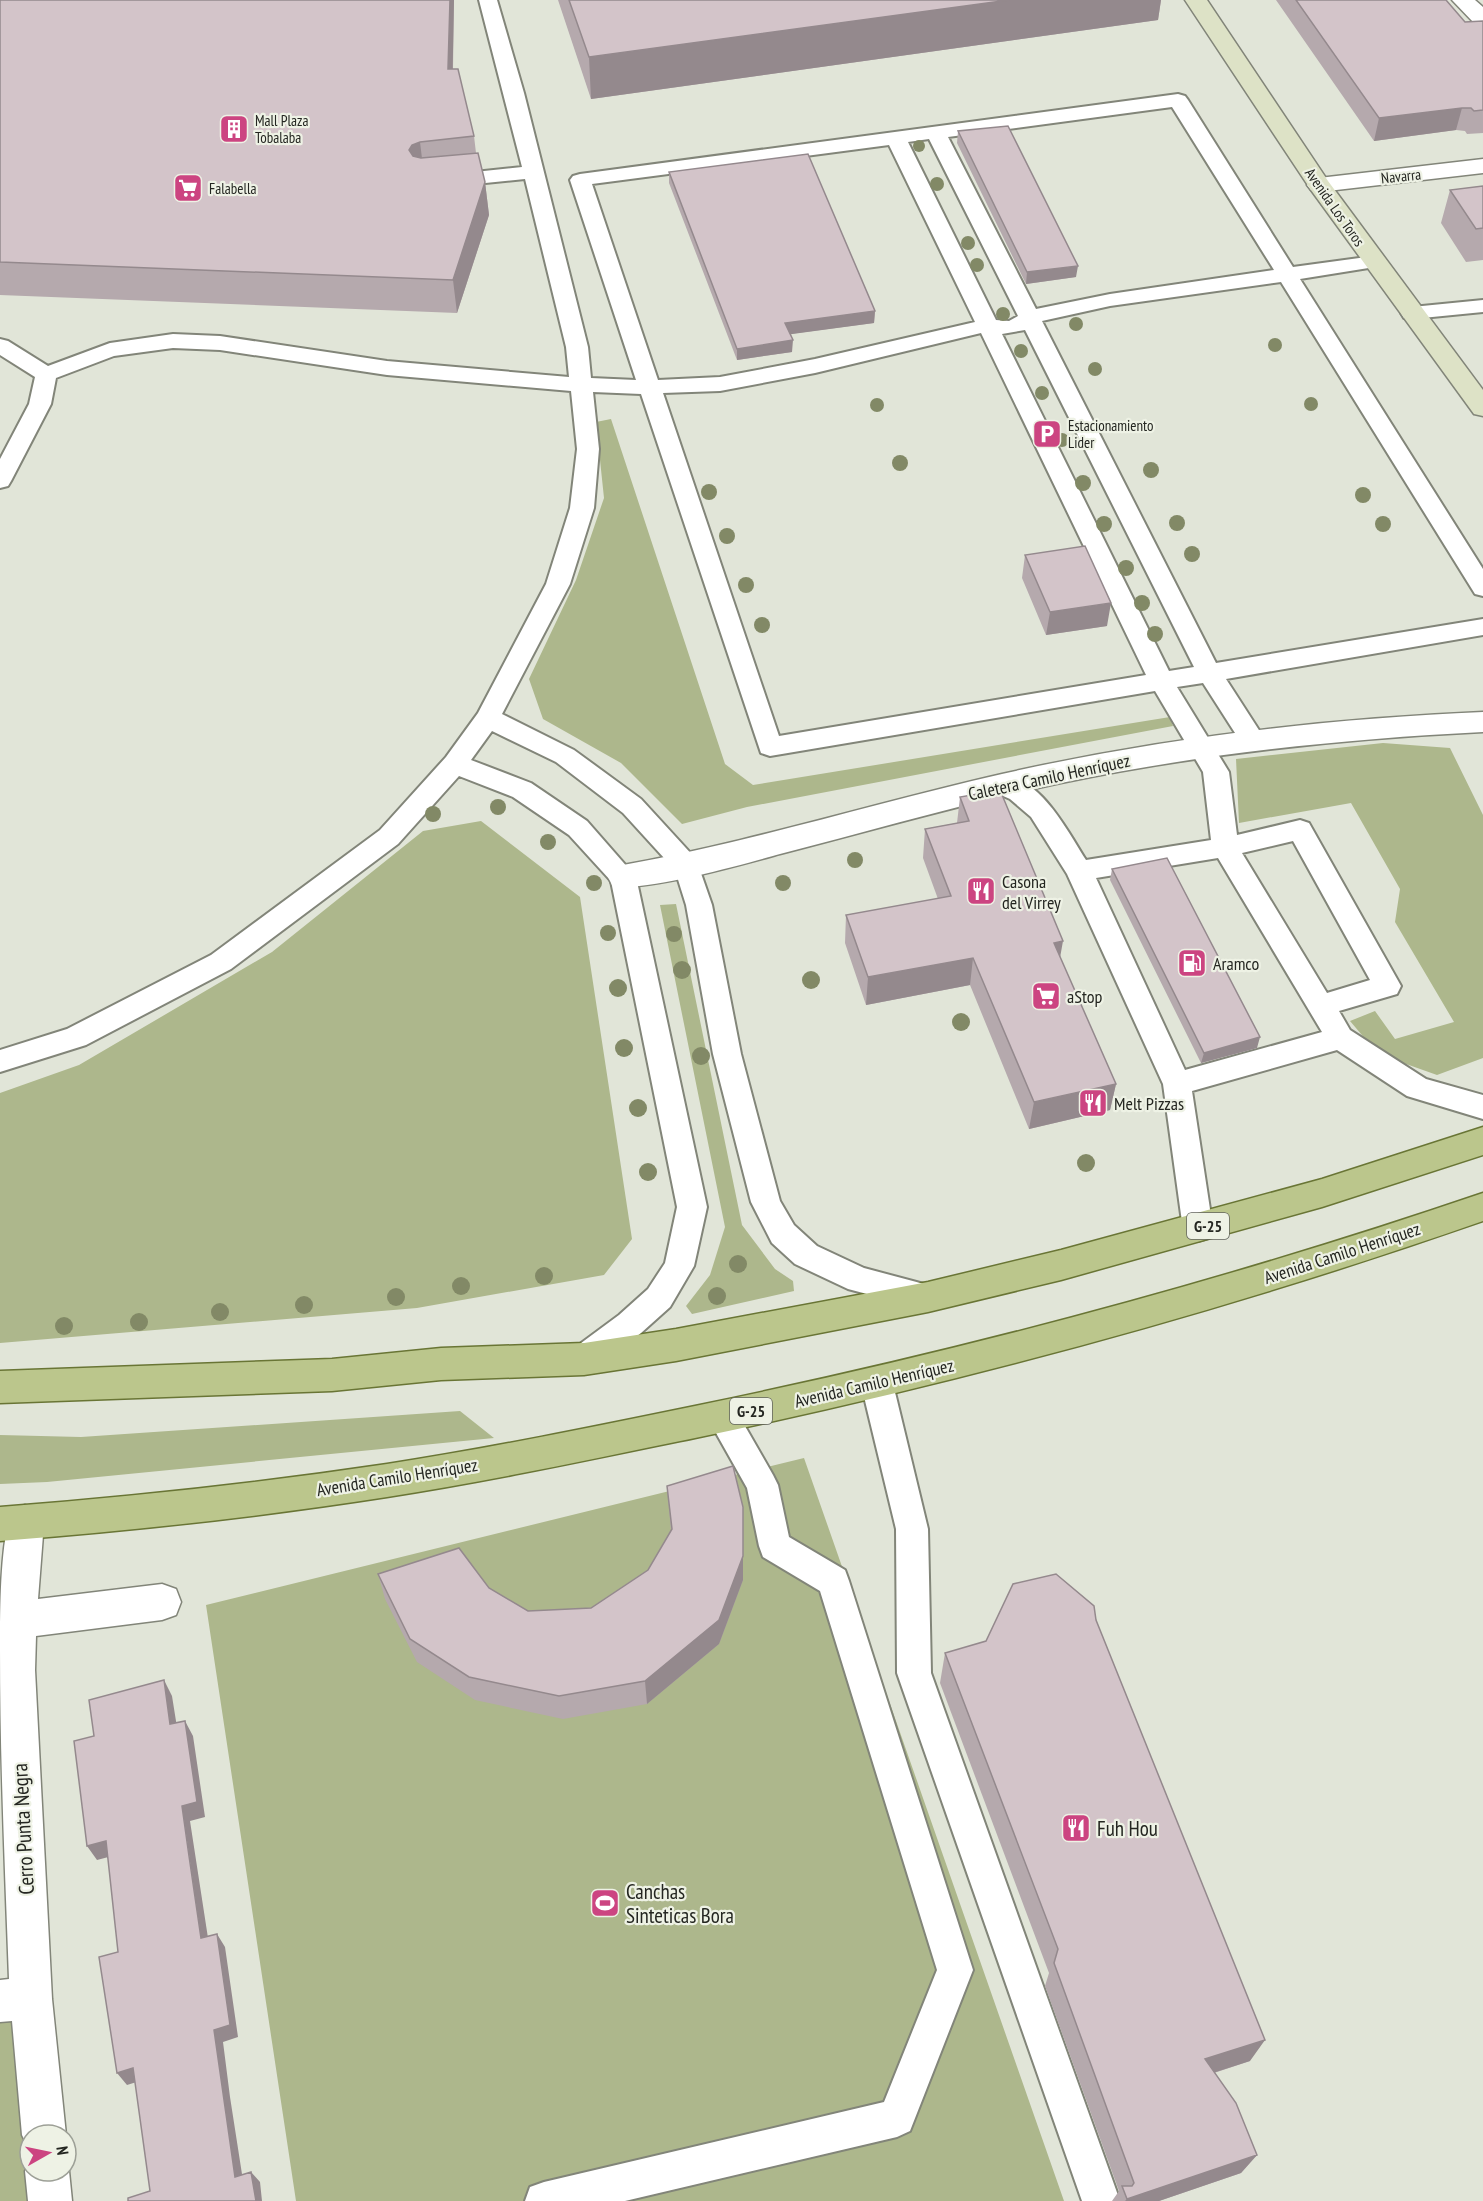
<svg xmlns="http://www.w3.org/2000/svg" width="1483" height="2201" font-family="'PT Sans Narrow',sans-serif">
  <rect width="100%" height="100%" fill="#e1e5d8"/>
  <!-- green -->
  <path fill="#adb78c" d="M611,419L725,764L753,785L1170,717L1173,726L747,807L682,824L621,763L543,719L529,679L576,580L604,498L596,422Z
    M1383,743L1450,748L1483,815V1058L1437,1075L1378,1054L1350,1021L1375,1011L1395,1039L1454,1022L1395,922L1400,889L1351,803L1239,823L1236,759Z
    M481,821L580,897L632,1239L604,1275L417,1308L0,1343V1093L79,1065L272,952L423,831Z
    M676,904L742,1225L775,1269L793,1281L794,1291L692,1314L686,1306L710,1275L725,1227L660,905Z
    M460,1411L494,1438L47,1482L0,1484V1435L81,1437Z
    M804,1458L1064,2201H296L206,1605Z
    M23,2020L30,2171L47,2201H0V2022Z"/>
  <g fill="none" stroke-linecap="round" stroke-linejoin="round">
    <!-- lane casing -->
    <g stroke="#828579" stroke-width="4">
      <path id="lane" d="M479,0H497L524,93L588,347L591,378L636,380L570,180L573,176L580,174L1178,94L1185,96L1188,100L1293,267L1374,256L1381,258L1384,262L1381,266L1300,279L1483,569V596L1475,594L1281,282L1110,306L1042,321L1216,663L1483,619V635L1226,679L1266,741L1262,747L1253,750L1244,747L1203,683L1177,687L1229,772L1237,835L1300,820L1309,823L1401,986L1397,994L1339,1011L1350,1030L1426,1079L1483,1095V1119L1407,1096L1337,1050L1192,1091L1213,1229L1208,1238L1198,1241L1188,1238L1183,1229L1163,1084L1067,874L1031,817L1010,799L994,792L990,785L994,778C1035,766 1068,832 1086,860L1211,840L1203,772L1155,691L770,756L761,753L641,394L593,392L599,449L594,508L570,584L502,714L574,750L641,799L696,859L712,905L741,1054L780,1201L794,1225L817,1246L864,1268L939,1288L943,1297L939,1306L928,1310L848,1289L795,1264L772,1243L751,1202L713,1054L686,905L675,870L623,813L556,762L492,731L471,760L531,783L587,821L636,877L707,1207L694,1266L670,1307L641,1333L595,1369L584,1372L573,1369L569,1359L573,1349L619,1315L648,1289L665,1263L677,1207L611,881L569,835L513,797L459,776L398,844L231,969L86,1045L0,1072V1050L67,1029L211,955L380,830L446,757L478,713L546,584L570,508L577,449L571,391L387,375L220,350L173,348L114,356L56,378L51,404L11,481L8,486L0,488V459L29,404L35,377L0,355V339L8,341L48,366L110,343L173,334L220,336L387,361L569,377L566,347L525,179L446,187L439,185L436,181L439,177L446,175L522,167ZM1172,107L1274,270L1110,294L1036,309L948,137ZM929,139L1018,316L1009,321L996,320L908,142ZM889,145L975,322L815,359L720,377L658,380L592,184ZM1025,330L1194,667L1169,671L1002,334ZM981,333L1146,675L779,736L663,393L720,391L815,373ZM1293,841L1370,980L1327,993L1242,853ZM1218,858L1322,1032L1185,1070L1096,878Z
        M1483,300V312L1412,319L1404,318L1401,313L1404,308L1412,307Z
        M877,1370L888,1374L893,1384L928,1529L931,1673L1120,2201H1082L897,1673L896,1529L861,1384L866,1374Z
        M723,1403L734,1407L773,1475L778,1485L789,1537L845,1570L849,1581L973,1970L910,2131L897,2137L625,2201H525L530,2187L544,2182L884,2102L937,1970L820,1591L763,1557L759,1546L747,1488L707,1417L712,1407Z"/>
    </g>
    <!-- street casing -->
    <g stroke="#828579" stroke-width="3">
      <path id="street" d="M1452,0H1475L1483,7V26L1475,24Z
        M1483,159V173L1319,192L1311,190L1307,185L1311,180L1319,178Z
        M1483,712V732C1341,739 1200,754 1061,783C966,803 873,830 780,854C747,863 639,894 612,885L608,877L612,869L623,865C751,842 875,803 1002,774C1160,738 1321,719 1483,712Z
        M25,1505L38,1510L44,1522L38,1599L162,1584L176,1589L181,1602L176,1615L162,1620L36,1636L35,1670L52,1999L66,2135H30V2151L22,2135L12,2021L0,2022V1980L9,1979C5,1869 0,1760 0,1650C0,1613 0,1542 12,1510Z
        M30,2159V2171H66V2163L69,2171L72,2201H28L25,2171Z"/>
    </g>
    <!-- secondary casing -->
    <g stroke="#828579" stroke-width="3">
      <path id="secondary" d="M1185,0H1207L1328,181L1483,390V416L1474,414L1311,190Z"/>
    </g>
    <!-- primary casing -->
    <g stroke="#697535" stroke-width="3">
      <path id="primary" d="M1483,1127V1155L1322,1207L1061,1280L928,1312L676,1361L584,1375L441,1380L332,1391L0,1403V1371L332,1359L441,1348L584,1343L676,1329L928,1282L1061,1250L1322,1179Z
        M1483,1193V1221C1225,1311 963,1382 695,1438C593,1459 490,1481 387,1497C259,1517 130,1531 0,1541V1507C129,1497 259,1483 387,1464C490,1448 593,1427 695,1406C962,1351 1225,1281 1483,1193Z"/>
    </g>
    <!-- lane -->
    <use href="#lane" fill="#fff" fill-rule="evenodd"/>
    <!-- street -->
    <use href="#street" fill="#fff" fill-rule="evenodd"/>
    <!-- secondary -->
    <use href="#secondary" fill="#dde2c6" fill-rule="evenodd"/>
    <!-- primary -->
    <use href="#primary" fill="#bbc68c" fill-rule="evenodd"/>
  </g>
  <!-- trees -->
  <g fill="#828966">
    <circle cx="919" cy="146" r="6"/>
    <circle cx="937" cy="184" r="7"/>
    <circle cx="968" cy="243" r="7"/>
    <circle cx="977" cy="265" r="7"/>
    <circle cx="1003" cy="314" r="7"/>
    <circle cx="1076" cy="324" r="7"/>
    <circle cx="1275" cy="345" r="7"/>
    <circle cx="1021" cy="351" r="7"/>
    <circle cx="1095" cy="369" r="7"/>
    <circle cx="1042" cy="393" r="7"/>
    <circle cx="1311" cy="404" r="7"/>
    <circle cx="877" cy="405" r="7"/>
    <circle cx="1062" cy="440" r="7"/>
    <circle cx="900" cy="463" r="8"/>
    <circle cx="1151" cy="470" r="8"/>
    <circle cx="1083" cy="483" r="8"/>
    <circle cx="709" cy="492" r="8"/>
    <circle cx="1363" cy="495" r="8"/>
    <circle cx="1177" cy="523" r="8"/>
    <circle cx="1104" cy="524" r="8"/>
    <circle cx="1383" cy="524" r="8"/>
    <circle cx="727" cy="536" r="8"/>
    <circle cx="1192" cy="554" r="8"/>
    <circle cx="1126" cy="568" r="8"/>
    <circle cx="746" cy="585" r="8"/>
    <circle cx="1142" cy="603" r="8"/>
    <circle cx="762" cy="625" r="8"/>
    <circle cx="1155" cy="634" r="8"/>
    <circle cx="498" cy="807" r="8"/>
    <circle cx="433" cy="814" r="8"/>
    <circle cx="548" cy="842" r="8"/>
    <circle cx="855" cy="860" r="8"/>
    <circle cx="594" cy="883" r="8"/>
    <circle cx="783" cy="883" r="8"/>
    <circle cx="608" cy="933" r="8"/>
    <circle cx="674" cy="934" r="8"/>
    <circle cx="682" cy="970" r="9"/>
    <circle cx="811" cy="980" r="9"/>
    <circle cx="618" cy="988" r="9"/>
    <circle cx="961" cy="1022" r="9"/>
    <circle cx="624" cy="1048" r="9"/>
    <circle cx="701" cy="1056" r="9"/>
    <circle cx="638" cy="1108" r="9"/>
    <circle cx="1086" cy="1163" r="9"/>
    <circle cx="648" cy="1172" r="9"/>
    <circle cx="738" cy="1264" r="9"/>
    <circle cx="544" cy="1276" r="9"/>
    <circle cx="461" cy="1286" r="9"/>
    <circle cx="717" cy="1296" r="9"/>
    <circle cx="396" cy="1297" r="9"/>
    <circle cx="304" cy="1305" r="9"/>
    <circle cx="220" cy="1312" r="9"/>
    <circle cx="139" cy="1322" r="9"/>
    <circle cx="64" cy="1326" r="9"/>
  </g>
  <!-- wall -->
  <path fill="#b5a9ad" d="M0,0H454L453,69L474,136L476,153L485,182L489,215L457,313L0,295Z
    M558,0H1161L1158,20L591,99Z
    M1276,0H1446L1465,22L1483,21V133L1467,134L1465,131L1456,130L1374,141Z
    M958,131L1076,277L1026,284L957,143Z
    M669,172L875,311L874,323L790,334L792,352L737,360L669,183Z
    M1483,186V260L1466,262L1441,223L1450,190Z
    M1025,555L1107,626L1046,635L1022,578Z
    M960,797L1060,957L1116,1084L1110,1110L1029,1129L970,985L866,1005L845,943L846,915L938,899L923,858L925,829L957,823Z
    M1112,869L1257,1048L1201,1063L1110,880Z
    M667,1486L743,1580L719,1644L647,1704L563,1719L475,1700L417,1662L385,1599L378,1574L528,1611L591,1608L648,1570L671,1531Z
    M1096,1620L1250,2061L1214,2073L1257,2155L1241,2173L1159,2201H1112L1119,2191L1045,1986L1049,1973L940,1683L945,1653Z"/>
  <!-- shaded-wall -->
  <path fill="#94898d" d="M450,0H454L452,102L448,69Z
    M1009,0H1161L1158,20L591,99L589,57Z
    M1462,108L1456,130L1374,141L1379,118Z
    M420,142L424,175L409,150L412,145Z
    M485,182L489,215L457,313L453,280Z
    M1078,266L1076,277L1026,284L1027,272Z
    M875,311L874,323L785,335V323Z
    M793,340L792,352L737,360V349Z
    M1111,603L1107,626L1046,635L1050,612Z
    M1063,941L1058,969L1054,943Z
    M973,958L970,985L866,1005L868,977Z
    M1260,1037L1257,1048L1201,1063L1204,1053Z
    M1116,1084L1110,1110L1029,1129L1034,1102Z
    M743,1556V1580L719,1644L647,1704L645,1681Z
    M164,1680L172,1696L179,1740L170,1724Z
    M185,1721L193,1736L205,1817L190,1821L210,1951L201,1938L182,1806Z
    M106,1841L116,1855L97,1860L87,1846Z
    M217,1934L225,1947L238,2037L223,2042L230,2097L244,2187L235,2177L214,2030Z
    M1265,2040L1250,2061L1191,2080L1205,2059Z
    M133,2068L143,2080L127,2085L117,2073Z
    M1257,2155L1241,2173L1159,2201H1125L1127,2199Z
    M251,2172L260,2182L262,2201H256Z"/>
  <!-- building -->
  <path fill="#d3c4c9" stroke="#94898d" stroke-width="1.5" d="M0,0H450L448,69H458L474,136L420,142L412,145L409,150L413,156L421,158L478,153L485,182L453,280L0,262Z
    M569,0H1009L589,57Z
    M1296,0H1446L1465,22L1483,21V110L1474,111L1471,108H1462L1379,118Z
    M1008,126L1078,266L1027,272L958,131Z
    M808,154L875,311L785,323L793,340L737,349L669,172Z
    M1483,186V228L1476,229L1450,190Z
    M1085,546L1111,603L1050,612L1025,555Z
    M1000,790L1063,941L1054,943L1116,1084L1034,1102L973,958L868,977L846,915L951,896L925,829L969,821L960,797Z
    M1167,858L1260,1037L1204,1053L1112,869Z
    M733,1466L743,1507V1556L719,1620L645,1681L559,1696L469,1677L410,1639L378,1574L459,1548L489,1588L528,1611L591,1608L648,1570L672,1529L667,1486Z
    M1056,1574L1094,1606L1096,1620L1265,2040L1205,2059L1236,2103L1257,2155L1127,2199L1122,2186H1132L1134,2183L1054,1963L1058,1949L945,1653L986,1641L1013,1584Z
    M164,1680L170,1724L185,1721L197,1802L182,1806L189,1856L201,1938L217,1934L230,2025L214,2030L235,2177L251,2172L256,2201H128V2198L150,2191L133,2068L117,2073L99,1957L118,1952L106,1841L87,1846L74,1741L94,1736L89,1700Z"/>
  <!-- icons -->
  <defs>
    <g id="building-square" transform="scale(1.5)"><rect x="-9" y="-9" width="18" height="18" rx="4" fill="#cc4481" stroke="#eef2e5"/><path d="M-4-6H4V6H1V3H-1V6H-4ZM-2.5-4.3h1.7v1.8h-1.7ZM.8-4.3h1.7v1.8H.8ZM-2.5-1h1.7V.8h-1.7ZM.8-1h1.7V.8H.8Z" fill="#fff"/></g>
    <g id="supermarket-square" transform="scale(1.5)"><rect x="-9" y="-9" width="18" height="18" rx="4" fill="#cc4481" stroke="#eef2e5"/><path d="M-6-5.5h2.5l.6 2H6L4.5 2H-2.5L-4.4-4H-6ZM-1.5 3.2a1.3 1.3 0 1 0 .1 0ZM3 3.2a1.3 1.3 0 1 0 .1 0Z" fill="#fff"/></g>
    <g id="parking-square" transform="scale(1.5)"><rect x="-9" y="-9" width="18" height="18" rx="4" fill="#cc4481" stroke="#eef2e5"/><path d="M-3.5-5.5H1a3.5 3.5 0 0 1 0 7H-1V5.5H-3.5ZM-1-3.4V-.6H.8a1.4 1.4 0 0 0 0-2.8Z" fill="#fff"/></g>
    <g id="restaurant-square" transform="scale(1.5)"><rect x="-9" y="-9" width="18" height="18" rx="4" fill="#cc4481" stroke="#eef2e5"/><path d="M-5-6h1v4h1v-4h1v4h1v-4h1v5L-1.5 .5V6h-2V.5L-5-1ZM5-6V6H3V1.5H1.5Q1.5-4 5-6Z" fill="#fff"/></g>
    <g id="fuel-square" transform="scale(1.5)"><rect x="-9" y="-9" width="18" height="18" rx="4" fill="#cc4481" stroke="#eef2e5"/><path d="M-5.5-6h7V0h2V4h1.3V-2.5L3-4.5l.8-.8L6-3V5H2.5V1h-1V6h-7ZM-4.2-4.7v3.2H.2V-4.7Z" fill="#fff"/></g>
    <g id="stadium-square" transform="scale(1.5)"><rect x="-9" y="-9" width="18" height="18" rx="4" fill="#cc4481" stroke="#eef2e5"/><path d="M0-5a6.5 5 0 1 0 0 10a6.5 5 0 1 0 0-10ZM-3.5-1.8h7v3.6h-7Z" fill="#fff"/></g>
  </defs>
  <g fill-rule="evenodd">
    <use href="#building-square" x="234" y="129"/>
    <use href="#supermarket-square" x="188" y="188"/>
    <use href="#parking-square" x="1047" y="434"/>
    <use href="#restaurant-square" x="981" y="891"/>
    <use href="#fuel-square" x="1192" y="963"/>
    <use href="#supermarket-square" x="1046" y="996"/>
    <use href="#restaurant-square" x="1093" y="1103"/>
    <use href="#restaurant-square" x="1076" y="1828"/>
    <use href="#stadium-square" x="605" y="1903"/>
  </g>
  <g text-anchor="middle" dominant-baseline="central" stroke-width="4.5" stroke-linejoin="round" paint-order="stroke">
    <!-- far-poi labels -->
    <g font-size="15" fill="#242621" stroke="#eef2e5" text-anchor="start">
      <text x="255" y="120">Mall Plaza<tspan x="255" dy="17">Tobalaba</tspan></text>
      <text x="209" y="188">Falabella</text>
      <text x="1068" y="425">Estacionamiento<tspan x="1068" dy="17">Lider</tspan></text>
    </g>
    <!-- far-street labels -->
    <g font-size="15" fill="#242621" stroke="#eef2e5">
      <text transform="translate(1401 176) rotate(-6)">Navarra</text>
      <text transform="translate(1335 207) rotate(55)">Avenida Los Toros</text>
    </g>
    <!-- shield labels -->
    <g fill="#eef2e5" stroke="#61635c" stroke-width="1.5">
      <rect x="1187" y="1213" width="42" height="26" rx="4.5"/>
      <rect x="730" y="1398" width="42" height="26" rx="4.5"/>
    </g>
    <g font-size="16" font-weight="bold" fill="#242621">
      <text x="1208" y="1226">G-25</text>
      <text x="751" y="1411">G-25</text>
    </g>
    <!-- street labels -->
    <g font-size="18" fill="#242621" stroke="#eef2e5">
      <text transform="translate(1049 777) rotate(-12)">Caletera Camilo Henríquez</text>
      <text transform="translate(1342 1253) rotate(-18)">Avenida Camilo Henríquez</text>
      <text transform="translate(874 1383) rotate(-13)">Avenida Camilo Henríquez</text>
      <text transform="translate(397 1477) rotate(-9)">Avenida Camilo Henríquez</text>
    </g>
    <!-- poi labels -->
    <g font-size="18" fill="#242621" stroke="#eef2e5" text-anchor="start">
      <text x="1002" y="881">Casona<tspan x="1002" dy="21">del Virrey</tspan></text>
      <text x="1213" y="963">Aramco</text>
      <text x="1067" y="996">aStop</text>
      <text x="1114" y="1103">Melt Pizzas</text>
    </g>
    <!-- near-poi labels -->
    <g font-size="21" fill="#242621" stroke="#eef2e5" text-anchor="start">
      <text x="1097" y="1828">Fuh Hou</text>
      <text x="626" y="1891">Canchas<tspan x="626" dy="24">Sinteticas Bora</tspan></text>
    </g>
    <!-- near-street labels -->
    <g font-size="21" fill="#242621" stroke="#eef2e5">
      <text transform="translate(23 1829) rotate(-93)">Cerro Punta Negra</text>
    </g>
  </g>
  <!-- north arrow -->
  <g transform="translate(48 2153) rotate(81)"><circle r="28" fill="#eef2e5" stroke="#9da097" stroke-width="1.5"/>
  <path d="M0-4.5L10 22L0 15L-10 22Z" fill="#cc4481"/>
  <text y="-9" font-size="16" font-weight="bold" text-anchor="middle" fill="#242621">N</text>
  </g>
</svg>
